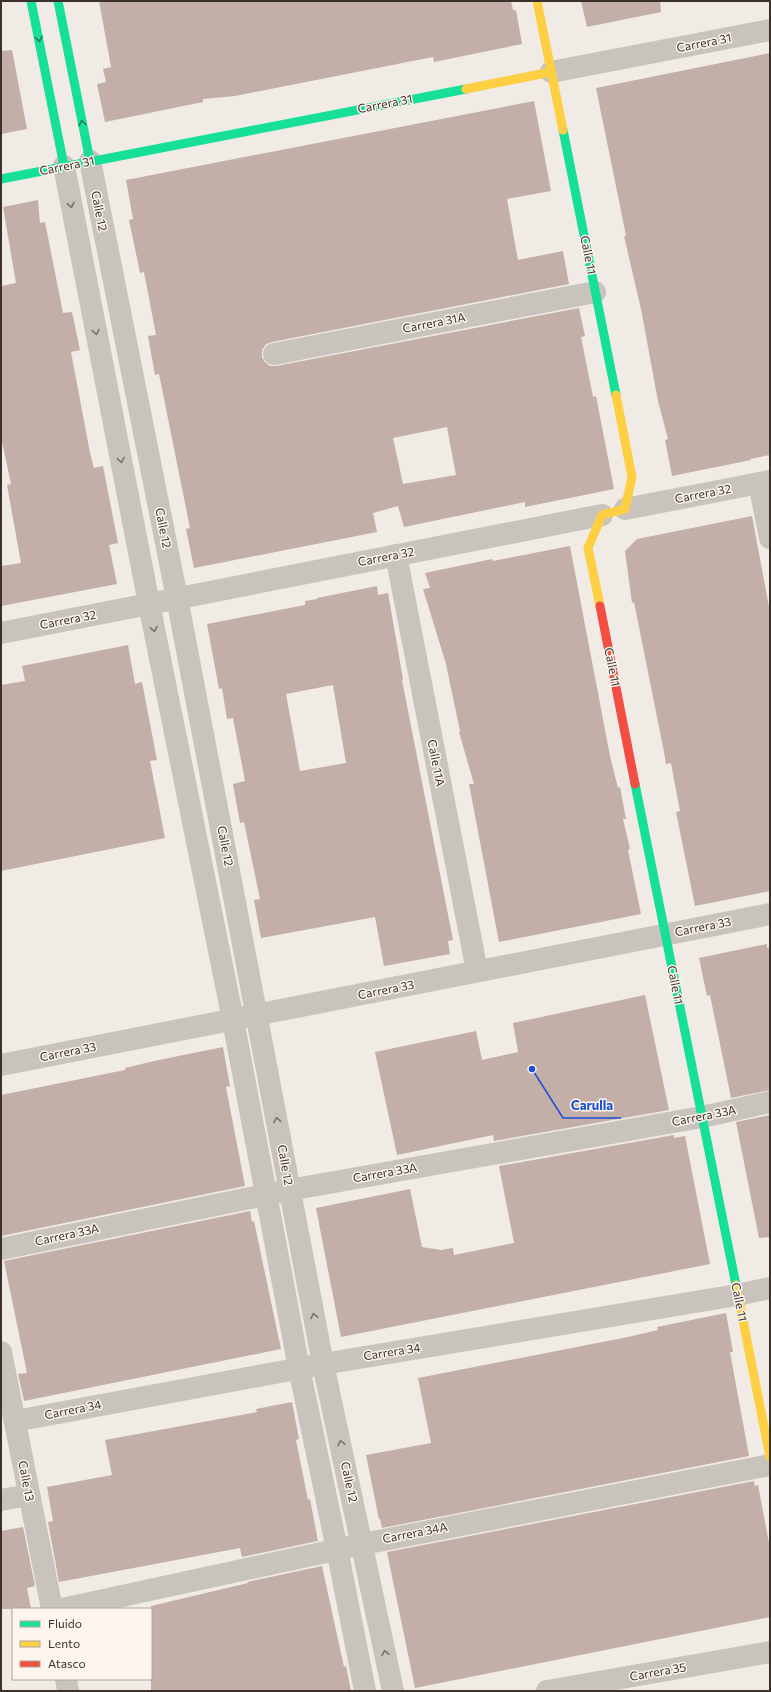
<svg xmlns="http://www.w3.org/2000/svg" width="771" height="1692" font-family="Commissioner,sans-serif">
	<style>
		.building { fill: #c3afa7; fill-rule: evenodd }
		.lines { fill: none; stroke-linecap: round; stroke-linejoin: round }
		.street { stroke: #c9c3be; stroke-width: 22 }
		.fast { stroke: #16e098; stroke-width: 9 }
		.slow { stroke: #ffcf43; stroke-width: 9 }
		.jam { stroke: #f24e42; stroke-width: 9 }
		.oneway { stroke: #2a7f5c }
		.oneway2 { stroke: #7b726d }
		.labels { text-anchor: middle; stroke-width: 3; stroke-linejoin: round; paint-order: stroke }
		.street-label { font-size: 12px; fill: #3b302b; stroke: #fbf5ee }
		.leader { fill: none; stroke: #1d4ed8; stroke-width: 1.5 }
		.callout-dot { fill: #1d4ed8; stroke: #fbf5ee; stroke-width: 1.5 }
		.callout-label { font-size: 13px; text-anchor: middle; font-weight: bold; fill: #1d4ed8; stroke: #fbf5ee; stroke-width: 3; stroke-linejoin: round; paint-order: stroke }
	</style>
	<rect width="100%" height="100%" fill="#f0ebe5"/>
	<!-- building -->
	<g class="building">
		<polygon points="99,1 511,1 513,10 516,10 522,44 434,62 433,57 235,96 203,99 203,102 105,122 97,84 106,82 103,69 111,67"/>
		<polygon points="581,1 660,1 661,12 587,27"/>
		<polygon points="12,50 27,129 1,134 1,51"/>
		<polygon points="770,53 770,455 750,459 751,460 672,476 665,440 668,439 658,401 641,309 624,236 626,236 620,206 596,88"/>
		<path d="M534,101L551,191L507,199L518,260L563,251L569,284L272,342L266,344L262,350V357L265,362L270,366H276L579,308L585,336L581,337L593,397L596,396L614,489L525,507V502L404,527L398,506L373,513L377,532L194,568L186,529L190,528L159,374L155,375L148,336L156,335L144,272L140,273L133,239L129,220L133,219L126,180ZM447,427L456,475L403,484L393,438Z"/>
		<polygon points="38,200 40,223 45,222 63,313 72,312 80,350 71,352 90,453 94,468 103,466 118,543 109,545 117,584 1,606 1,566 21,563 7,485 11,484 1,437 1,286 16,283 3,207"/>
		<polygon points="752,516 770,612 770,891 695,906 676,812 680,811 671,763 666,764 664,752 634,602 632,603 625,551 637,539"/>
		<polygon points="570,546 610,756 618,788 620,787 626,819 623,819 630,849 628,850 641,914 499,942 469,784 474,784 459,732 460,731 446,664 423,589 430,588 425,573 492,559 493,561"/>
		<path d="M377,586L378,595L388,593L403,679L402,680L453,940L448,941L450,954L384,966L375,917L261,938L254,900L260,899L244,822L240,823L233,784L245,781L233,718L227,719L222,688L219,689L207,624L305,605V601L317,599V598ZM333,685L346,763L300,771L286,694Z"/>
		<polygon points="128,645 135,684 142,682 157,760 150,761 165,838 1,871 1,685 25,681 22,666"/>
		<polygon points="767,944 767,948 770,947 770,1090 731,1098 710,995 707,996 699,958"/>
		<polygon points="645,995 669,1110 494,1141 493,1135 397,1155 375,1052 476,1031 482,1060 518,1052 513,1023"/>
		<polygon points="223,1047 230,1086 226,1087 245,1186 1,1236 1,1095 125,1070 125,1068 154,1061"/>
		<polygon points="770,1115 770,1237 759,1238 736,1122"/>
		<polygon points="674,1135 674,1138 685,1136 710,1264 341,1337 316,1208 410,1189 422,1247 441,1250 453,1248 454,1255 514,1243 499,1166"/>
		<polygon points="250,1211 252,1222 254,1221 281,1349 24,1401 18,1374 27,1373 4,1261"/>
		<polygon points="726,1313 733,1352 730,1352 749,1456 382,1528 380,1519 379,1519 366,1455 431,1443 418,1378 628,1337 658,1330 657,1327"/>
		<polygon points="292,1402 299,1439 296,1440 308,1500 310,1499 318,1541 242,1557 240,1548 59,1582 48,1522 53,1521 47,1487 112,1475 105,1440 257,1412 256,1409"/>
		<polygon points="754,1481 755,1486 758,1485 770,1548 770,1617 415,1688 387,1552"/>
		<polygon points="23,1527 35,1586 27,1588 31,1609 1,1609 1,1531"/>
		<polygon points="322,1566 344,1667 346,1666 351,1691 151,1691 151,1606 248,1583 247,1582"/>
	</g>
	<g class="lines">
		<!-- street -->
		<g class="street">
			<polyline points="551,72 770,30"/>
			<polyline points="90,161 177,598 323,1364 393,1691"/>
			<polyline points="64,166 149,604 233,1020 299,1368 337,1549 365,1691"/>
			<polyline points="274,354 595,292"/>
			<polyline points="759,483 770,538"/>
			<polyline points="625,509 770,481"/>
			<polyline points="396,555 477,971"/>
			<polyline points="1,633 602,515"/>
			<polyline points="1,1065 770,914"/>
			<polyline points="1,1249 289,1190 702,1117 770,1102"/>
			<polyline points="1,1352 52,1609"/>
			<polyline points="15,1421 323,1364 737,1295 770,1288"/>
			<polyline points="1,1500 29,1495"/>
			<polyline points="62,1609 363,1544 770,1465"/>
			<polyline points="66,1679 68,1691"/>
			<polyline points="547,1691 770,1652"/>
		</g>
		<!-- fast -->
		<g class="fast">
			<polyline points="31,1 64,166"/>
			<polyline points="58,1 90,161"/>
			<polyline points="563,130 616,395"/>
			<polyline points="1,179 466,89"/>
			<polyline points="635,784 736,1285"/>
		</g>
		<!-- slow -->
		<g class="slow">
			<polyline points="537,1 563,130"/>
			<polyline points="466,89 551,72"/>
			<polyline points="600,606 588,548 602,515 625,509 632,477 616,395"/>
			<polyline points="736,1285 770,1457"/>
		</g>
		<!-- jam -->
		<polyline class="jam" points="600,606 635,784"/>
	</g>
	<!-- one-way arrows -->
	<defs><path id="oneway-chevron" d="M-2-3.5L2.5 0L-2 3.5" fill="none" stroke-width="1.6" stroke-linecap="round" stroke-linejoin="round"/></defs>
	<g class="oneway">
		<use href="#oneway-chevron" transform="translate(39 39) rotate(79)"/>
		<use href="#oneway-chevron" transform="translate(82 123) rotate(-101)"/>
	</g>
	<g class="oneway2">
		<use href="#oneway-chevron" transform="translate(71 205) rotate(79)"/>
		<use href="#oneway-chevron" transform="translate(96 332) rotate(79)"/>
		<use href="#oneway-chevron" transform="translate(121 460) rotate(79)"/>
		<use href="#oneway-chevron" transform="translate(154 629) rotate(79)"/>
		<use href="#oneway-chevron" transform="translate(277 1120) rotate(-100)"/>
		<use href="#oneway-chevron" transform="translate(314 1316) rotate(-101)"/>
		<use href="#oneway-chevron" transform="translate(341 1443) rotate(-102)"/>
		<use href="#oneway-chevron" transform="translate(385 1653) rotate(-102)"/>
	</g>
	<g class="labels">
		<!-- street labels -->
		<g class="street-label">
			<text transform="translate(704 43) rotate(-11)" y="4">Carrera 31</text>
			<text transform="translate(385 104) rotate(-11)" y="4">Carrera 31</text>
			<text transform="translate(67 166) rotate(-11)" y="4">Carrera 31</text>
			<text transform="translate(99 211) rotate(79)" y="4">Calle 12</text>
			<text transform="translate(588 255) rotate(79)" y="4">Calle 11</text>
			<text transform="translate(434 323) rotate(-11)" y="4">Carrera 31A</text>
			<text transform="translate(703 494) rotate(-11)" y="4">Carrera 32</text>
			<text transform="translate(163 528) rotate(79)" y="4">Calle 12</text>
			<text transform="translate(386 557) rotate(-11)" y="4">Carrera 32</text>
			<text transform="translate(68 620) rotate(-11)" y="4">Carrera 32</text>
			<text transform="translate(612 667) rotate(79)" y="4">Calle 11</text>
			<text transform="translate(436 763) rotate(79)" y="4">Calle 11A</text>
			<text transform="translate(225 846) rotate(79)" y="4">Calle 12</text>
			<text transform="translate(703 927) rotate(-11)" y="4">Carrera 33</text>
			<text transform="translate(675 985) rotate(79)" y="4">Calle 11</text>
			<text transform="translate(386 990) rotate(-11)" y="4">Carrera 33</text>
			<text transform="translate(68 1052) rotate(-11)" y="4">Carrera 33</text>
			<text transform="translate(704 1116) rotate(-11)" y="4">Carrera 33A</text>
			<text transform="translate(285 1165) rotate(80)" y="4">Calle 12</text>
			<text transform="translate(385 1173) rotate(-10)" y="4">Carrera 33A</text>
			<text transform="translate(67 1235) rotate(-12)" y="4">Carrera 33A</text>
			<text transform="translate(739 1302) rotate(79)" y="4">Calle 11</text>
			<text transform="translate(392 1352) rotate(-9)" y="4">Carrera 34</text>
			<text transform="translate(73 1410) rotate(-11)" y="4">Carrera 34</text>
			<text transform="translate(26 1481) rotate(79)" y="4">Calle 13</text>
			<text transform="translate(349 1482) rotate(78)" y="4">Calle 12</text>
			<text transform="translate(415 1533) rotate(-11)" y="4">Carrera 34A</text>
			<text transform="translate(658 1672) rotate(-10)" y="4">Carrera 35</text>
		</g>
	</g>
	<!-- callouts -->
	<path class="leader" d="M532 1069L563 1118H621"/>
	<circle class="callout-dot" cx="532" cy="1069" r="4"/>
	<g class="callout-label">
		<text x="592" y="1110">Carulla</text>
	</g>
	<!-- border -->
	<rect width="771" height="1692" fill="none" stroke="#3b302b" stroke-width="4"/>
	<!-- legend -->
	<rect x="12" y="1608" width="140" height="72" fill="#fbf5ee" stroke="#aea6a0"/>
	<rect x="20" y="1621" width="20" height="6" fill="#16e098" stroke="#aea6a0"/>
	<text x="48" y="1628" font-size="12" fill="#3b302b">Fluido</text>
	<rect x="20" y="1641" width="20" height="6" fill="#ffcf43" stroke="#aea6a0"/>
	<text x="48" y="1648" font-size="12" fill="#3b302b">Lento</text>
	<rect x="20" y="1661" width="20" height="6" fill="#f24e42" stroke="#aea6a0"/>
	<text x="48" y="1668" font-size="12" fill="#3b302b">Atasco</text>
</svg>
